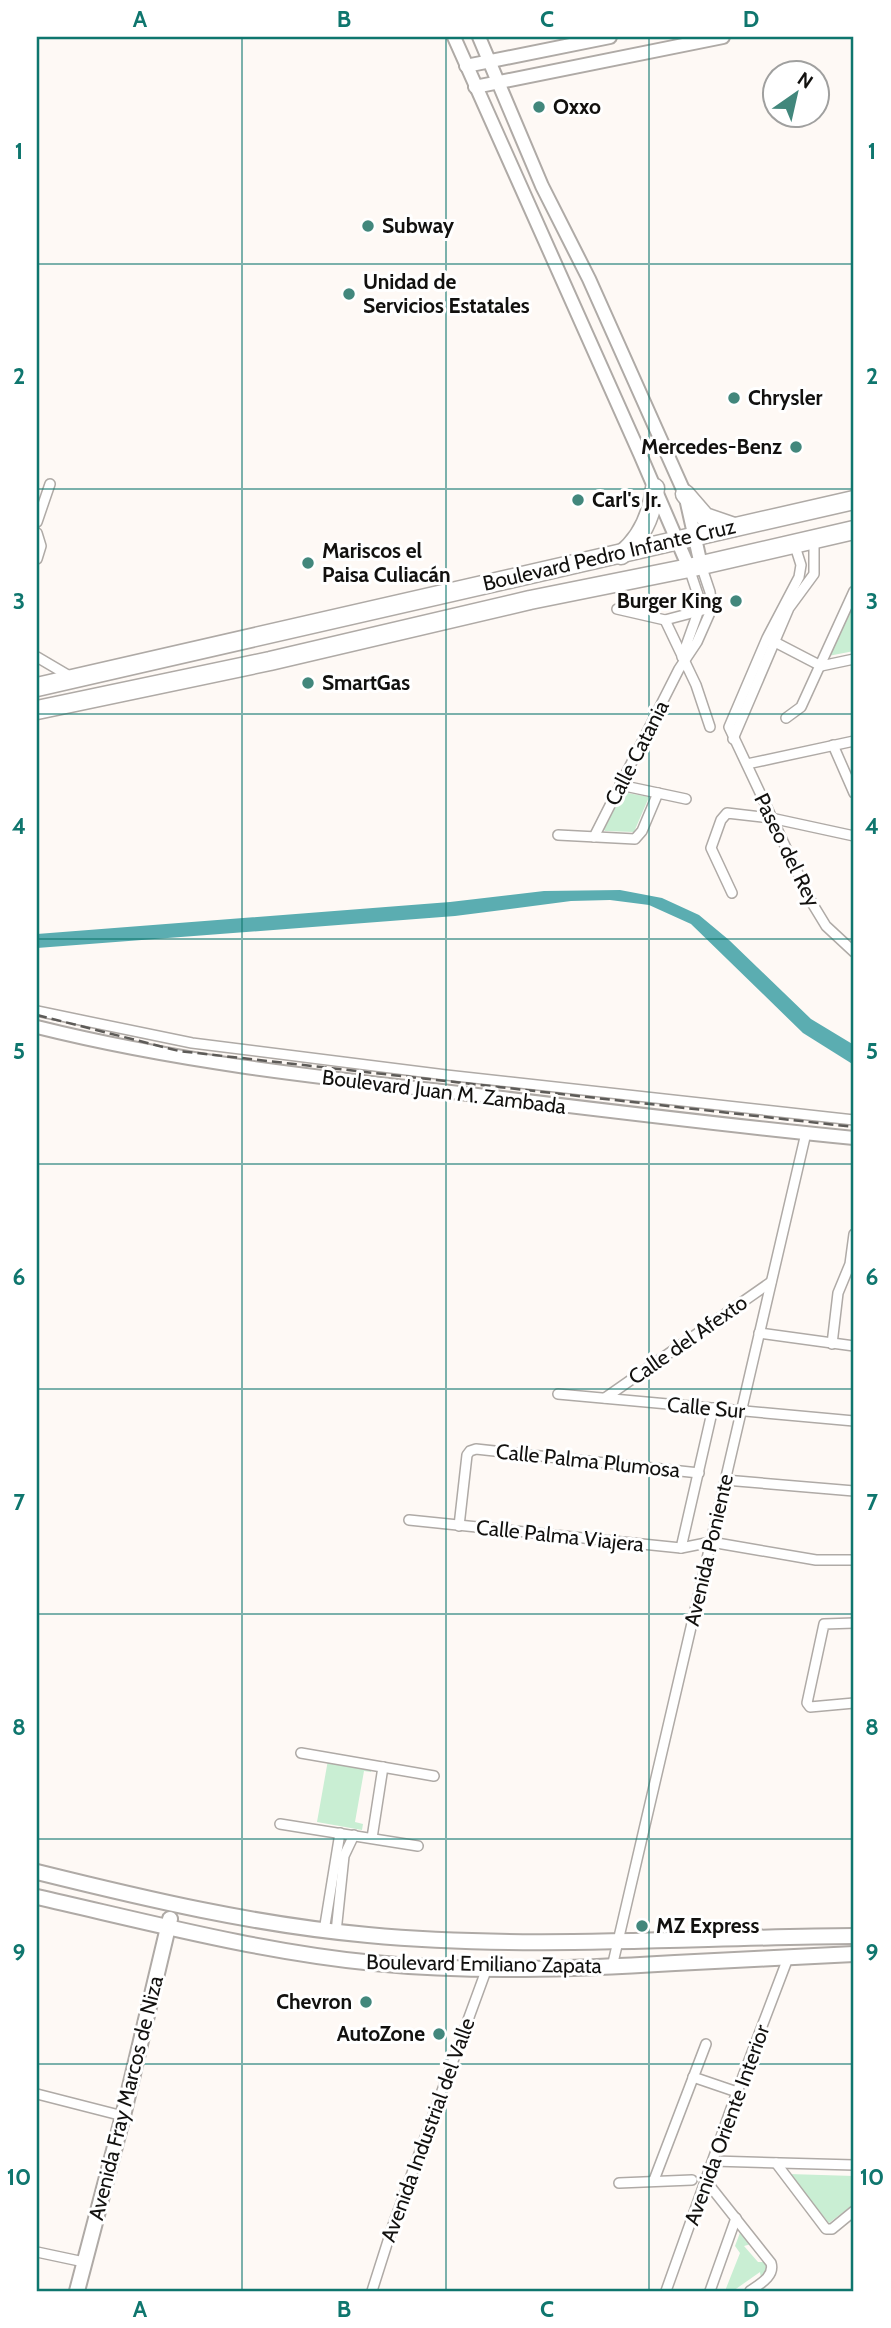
<svg xmlns="http://www.w3.org/2000/svg" width="891" height="2328" font-family="Cabin,sans-serif">
	<style>
		.green { fill: #c9eed3 }
		.water { fill: #5badb1 }
		.lines { fill: none; stroke-linecap: round; stroke-linejoin: round }
		.street-casing { stroke: #afaaa6; stroke-width: 12 }
		.secondary-casing { stroke: #afaaa6; stroke-width: 16 }
		.primary-casing { stroke: #afaaa6; stroke-width: 18 }
		.highway-casing { stroke: #afaaa6; stroke-width: 21 }
		.street { stroke: #fff; stroke-width: 9 }
		.secondary { stroke: #fff; stroke-width: 12 }
		.primary { stroke: #fff; stroke-width: 14 }
		.highway { stroke: #fff; stroke-width: 18 }
		.rail { stroke: #5d5b58; stroke-width: 2.5; stroke-dasharray: 10 5; stroke-linecap: butt }
		.grid { fill: none; stroke: #0f766e; stroke-width: 2; stroke-opacity: 0.55 }
		.poi-dot { fill: #42877c; stroke: #fff; stroke-width: 2.5 }
		.labels { text-anchor: middle; stroke-width: 6; stroke-linejoin: round; paint-order: stroke }
		.poi-label { font-size: 21px; font-weight: bold; fill: #12110f; stroke: #fff; text-anchor: start }
		.street-label { font-size: 21px; fill: #12110f; stroke: #fff }
		.neatline { fill: none; stroke: #0f766e; stroke-width: 2.5 }
		.grid-label { font-size: 23px; text-anchor: middle; font-weight: bold; fill: #0f766e }
	</style>
	<rect width="100%" height="100%" fill="#fef9f5"/>
	<!-- green -->
	<g class="green">
		<polygon points="854,590 854,651 823,657"/>
		<polygon points="617,791 649,797 634,832 605,831 601,826"/>
		<polygon points="328,1760 372,1768 371,1772 364,1771 355,1822 363,1824 362,1830 317,1822"/>
		<polygon points="789,2174 854,2176 854,2204 829,2223"/>
		<polygon points="741,2230 751,2244 744,2246 758,2262 765,2262 772,2270 761,2279 760,2272 733,2291 725,2291 740,2253 735,2246"/>
	</g>
	<!-- water -->
	<polygon class="water" points="620,890 662,898 699,915 729,940 811,1019 854,1045 854,1065 803,1033 691,924 649,905 610,900 571,901 455,916 37,948 37,934 450,902 544,891"/>
	<g class="lines">
		<defs>
			<g id="street">
				<polyline points="37,522 50,484"/>
				<polyline points="37,533 41,546 37,559"/>
				<polyline points="794,543 801,565 799,577 767,638 729,727 812,903 826,926 854,952"/>
				<polyline points="617,609 665,620 703,610"/>
				<polyline points="665,620 696,685 710,727"/>
				<polyline points="769,639 821,666 854,659"/>
				<polyline points="37,657 71,677"/>
				<polyline points="682,657 701,604 689,568"/>
				<polyline points="786,718 801,707 854,591"/>
				<polyline points="733,739 789,608 814,574 814,538"/>
				<polyline points="833,745 854,793"/>
				<polyline points="747,764 854,741"/>
				<polyline points="620,785 686,799"/>
				<polyline points="558,835 635,839 642,831 658,793"/>
				<polyline points="594,837 679,669 697,642 712,608 710,592 701,565"/>
				<polyline points="732,893 711,848 721,820 727,813 771,818 854,836"/>
				<polyline points="37,1011 192,1043 446,1075 854,1120"/>
				<polyline points="759,1333 854,1346"/>
				<polyline points="832,1344 838,1293 850,1264 854,1234"/>
				<polyline points="558,1394 854,1421"/>
				<polyline points="605,1398 771,1282"/>
				<polyline points="725,1480 854,1491"/>
				<polyline points="409,1520 681,1548 711,1542 816,1560 854,1560"/>
				<polyline points="459,1526 467,1455 470,1451 476,1449 699,1473"/>
				<polyline points="681,1548 713,1408"/>
				<polyline points="854,1623 824,1624 807,1703 810,1707 854,1703"/>
				<polyline points="301,1753 434,1776"/>
				<polyline points="280,1824 418,1846"/>
				<polyline points="372,1838 383,1767"/>
				<polyline points="324,1931 340,1833"/>
				<polyline points="336,1932 344,1856 354,1835"/>
				<polyline points="612,1967 806,1133"/>
				<polyline points="693,2077 737,2092"/>
				<polyline points="37,2094 123,2116"/>
				<polyline points="713,2161 854,2165"/>
				<polyline points="776,2163 826,2229 832,2229 854,2211"/>
				<polyline points="654,2180 706,2044"/>
				<path d="M706,2181L771,2263C775,2276 760,2284 750,2291"/>
				<polyline points="619,2183 692,2180"/>
				<polyline points="37,2252 84,2262"/>
				<polyline points="372,2291 393,2225 487,1968"/>
				<polyline points="666,2291 737,2092 788,1958"/>
				<polyline points="710,2291 736,2218"/>
			</g>
			<g id="secondary">
				<polyline points="454,37 640,454 689,568"/>
				<polyline points="479,37 542,186 589,279 685,494 701,565"/>
				<polyline points="466,66 610,37"/>
				<polyline points="475,87 723,37"/>
				<path d="M37,1027C185,1064 335,1079 486,1096C609,1111 731,1126 854,1138"/>
			</g>
			<g id="primary">
				<path d="M37,1872C146,1899 256,1925 368,1935C530,1950 692,1937 854,1936"/>
				<path d="M37,1897C148,1922 260,1952 374,1963C473,1973 575,1969 675,1963C735,1960 794,1957 854,1954"/>
				<polyline points="77,2291 123,2116 170,1919"/>
			</g>
			<g id="highway">
				<polyline points="685,494 705,517 734,527"/>
				<path d="M621,555C642,538 652,515 655,488"/>
				<polyline points="37,687 854,500"/>
				<polyline points="37,710 270,661 530,600 689,568 854,530"/>
			</g>
		</defs>
		<!-- street casing -->
		<use href="#street" class="street-casing"/>
		<!-- secondary casing -->
		<use href="#secondary" class="secondary-casing"/>
		<!-- primary casing -->
		<use href="#primary" class="primary-casing"/>
		<!-- highway casing -->
		<use href="#highway" class="highway-casing"/>
		<!-- street -->
		<use href="#street" class="street"/>
		<!-- secondary -->
		<use href="#secondary" class="secondary"/>
		<!-- primary -->
		<use href="#primary" class="primary"/>
		<!-- highway -->
		<use href="#highway" class="highway"/>
		<!-- rail -->
		<polyline class="rail" points="37,1015 179,1051 854,1127"/>
	</g>
	<!-- grid -->
	<path class="grid" d="M242,37V2291M446,37V2291M649,37V2291M37,264H854M37,489H854M37,714H854M37,939H854M37,1164H854M37,1389H854M37,1614H854M37,1839H854M37,2064H854"/>
	<!-- markers -->
	<g class="poi-dot">
		<circle cx="539" cy="107" r="7"/>
		<circle cx="368" cy="226" r="7"/>
		<circle cx="349" cy="294" r="7"/>
		<circle cx="734" cy="398" r="7"/>
		<circle cx="796" cy="447" r="7"/>
		<circle cx="578" cy="500" r="7"/>
		<circle cx="308" cy="563" r="7"/>
		<circle cx="736" cy="601" r="7"/>
		<circle cx="308" cy="683" r="7"/>
		<circle cx="642" cy="1926" r="7"/>
		<circle cx="366" cy="2002" r="7"/>
		<circle cx="439" cy="2034" r="7"/>
	</g>
	<g class="labels">
		<!-- poi labels -->
		<g class="poi-label">
			<text x="553" y="114">Oxxo</text>
			<text x="382" y="233">Subway</text>
			<text x="363" y="289">Unidad de<tspan x="363" dy="24">Servicios Estatales</tspan></text>
			<text x="748" y="405">Chrysler</text>
			<text x="782" y="454" text-anchor="end">Mercedes-Benz</text>
			<text x="592" y="507">Carl's Jr.</text>
			<text x="322" y="558">Mariscos el<tspan x="322" dy="24">Paisa Culiacán</tspan></text>
			<text x="722" y="608" text-anchor="end">Burger King</text>
			<text x="322" y="690">SmartGas</text>
			<text x="656" y="1933">MZ Express</text>
			<text x="352" y="2009" text-anchor="end">Chevron</text>
			<text x="425" y="2041" text-anchor="end">AutoZone</text>
		</g>
		<!-- street labels -->
		<g class="street-label">
			<text transform="translate(609 555) rotate(-13)" y="7">Boulevard Pedro Infante Cruz</text>
			<text transform="translate(637 753) rotate(-63)" y="7">Calle Catania</text>
			<text transform="translate(787 850) rotate(64)" y="7">Paseo del Rey</text>
			<text transform="translate(444 1092) rotate(7)" y="7">Boulevard Juan M. Zambada</text>
			<text transform="translate(688 1340) rotate(-35)" y="7">Calle del Afexto</text>
			<text transform="translate(706 1408) rotate(5)" y="7">Calle Sur</text>
			<text transform="translate(588 1461) rotate(6)" y="7">Calle Palma Plumosa</text>
			<text transform="translate(560 1536) rotate(6)" y="7">Calle Palma Viajera</text>
			<text transform="translate(709 1550) rotate(-77)" y="7">Avenida Poniente</text>
			<text transform="translate(484 1964) rotate(1)" y="7">Boulevard Emiliano Zapata</text>
			<text transform="translate(126 2098) rotate(-76)" y="7">Avenida Fray Marcos de Niza</text>
			<text transform="translate(727 2125) rotate(-70)" y="7">Avenida Oriente Interior</text>
			<text transform="translate(428 2130) rotate(-70)" y="7">Avenida Industrial del Valle</text>
		</g>
	</g>
	<!-- border -->
	<rect width="891" height="2328" fill="none" stroke="#ffffff" stroke-width="77"/>
	<!-- north arrow -->
	<g transform="translate(796 94) rotate(34)"><circle r="33" fill="#ffffff" stroke="#a0a09f" stroke-width="2"/>
	<path d="M0-5L12 26L0 18L-12 26Z" fill="#42877c"/>
	<text y="-10" font-size="19" font-weight="bold" text-anchor="middle" fill="#12110f">N</text>
	</g>
	<rect x="38" y="38" width="814" height="2252" class="neatline"/>
	<g class="grid-label">
		<text x="140" y="27">A</text>
		<text x="344" y="27">B</text>
		<text x="547" y="27">C</text>
		<text x="751" y="27">D</text>
		<text x="19" y="159">1</text>
		<text x="872" y="159">1</text>
		<text x="19" y="384">2</text>
		<text x="872" y="384">2</text>
		<text x="19" y="609">3</text>
		<text x="872" y="609">3</text>
		<text x="19" y="834">4</text>
		<text x="872" y="834">4</text>
		<text x="19" y="1059">5</text>
		<text x="872" y="1059">5</text>
		<text x="19" y="1285">6</text>
		<text x="872" y="1285">6</text>
		<text x="19" y="1510">7</text>
		<text x="872" y="1510">7</text>
		<text x="19" y="1735">8</text>
		<text x="872" y="1735">8</text>
		<text x="19" y="1960">9</text>
		<text x="872" y="1960">9</text>
		<text x="19" y="2185">10</text>
		<text x="872" y="2185">10</text>
		<text x="140" y="2317">A</text>
		<text x="344" y="2317">B</text>
		<text x="547" y="2317">C</text>
		<text x="751" y="2317">D</text>
	</g>
</svg>
